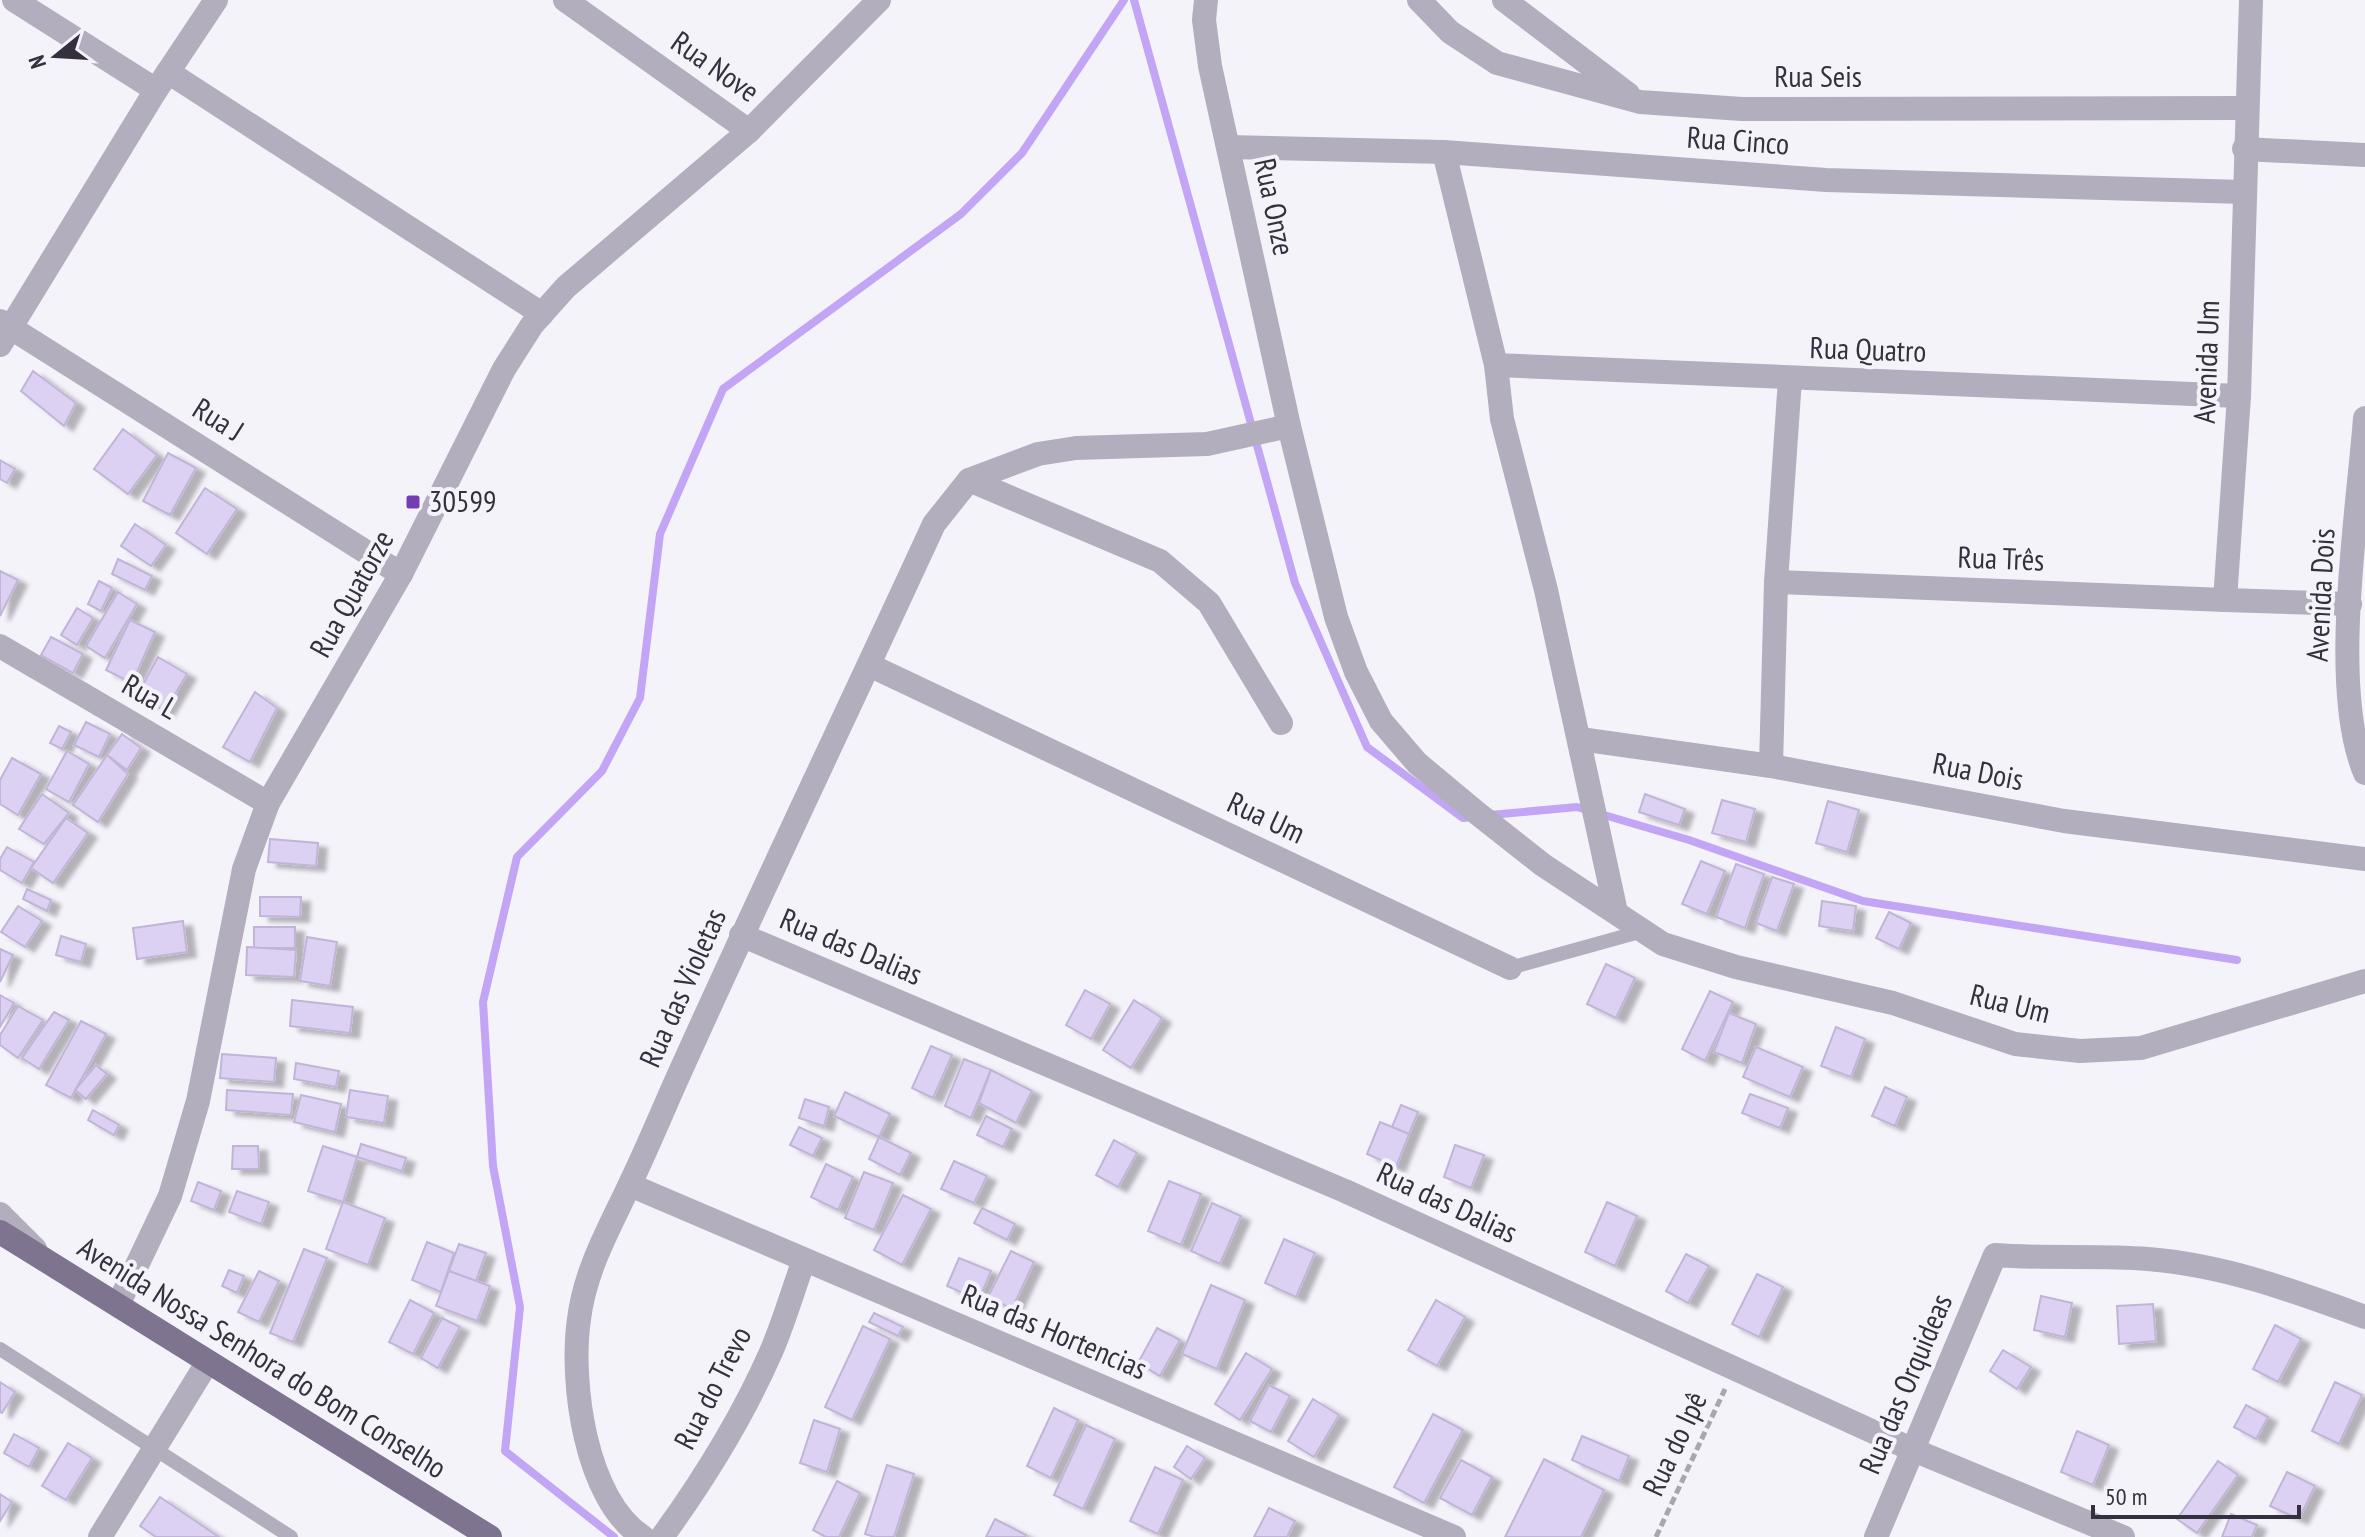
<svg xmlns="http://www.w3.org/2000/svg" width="2365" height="1537" font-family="'PT Sans Narrow',sans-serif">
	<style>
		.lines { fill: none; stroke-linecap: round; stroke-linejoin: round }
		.stream { stroke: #c3a5f6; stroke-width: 8 }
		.building { fill: #dcd0f3; stroke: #c0b5d7; stroke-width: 2; filter: url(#shadow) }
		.path { stroke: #a9a6af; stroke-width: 5; stroke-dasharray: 8 4; stroke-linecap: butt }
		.service { stroke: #b3aebe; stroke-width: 14 }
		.minor { stroke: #b3aebe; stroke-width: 24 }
		.tertiary { stroke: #b3aebe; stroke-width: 24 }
		.primary { stroke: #7e7490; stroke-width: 24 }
		.poi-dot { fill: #733db4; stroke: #f5f3fa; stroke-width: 3 }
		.labels { text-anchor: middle; stroke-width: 8; stroke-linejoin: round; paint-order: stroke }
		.street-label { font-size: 30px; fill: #35303e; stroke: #f5f3fa }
		.poi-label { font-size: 30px; fill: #35303e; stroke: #f5f3fa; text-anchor: start }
	</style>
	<defs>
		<filter id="shadow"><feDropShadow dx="9" dy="5" stdDeviation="2" flood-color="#0004"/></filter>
	</defs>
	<rect width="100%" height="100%" fill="#f5f3fa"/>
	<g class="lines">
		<!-- stream -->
		<g class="stream">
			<polyline points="1134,0 1295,583 1367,747 1463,818 1472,817"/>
			<polyline points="1490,815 1577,807 1689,840 1863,901 2237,960"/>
			<polyline points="614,1537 505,1451 520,1307 493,1166 483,1002 517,857 602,771 640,698 660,534 723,389 961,214 1022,153 1124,0"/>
		</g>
	</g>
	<!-- building -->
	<g class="building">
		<polygon points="33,371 76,403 64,426 21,391"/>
		<polygon points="123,429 157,455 128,494 94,469"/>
		<polygon points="168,453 196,468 170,515 143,501"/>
		<polygon points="0,460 15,469 7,483 0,479"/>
		<polygon points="205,488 237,509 207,554 176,533"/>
		<polygon points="135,524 166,545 151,566 121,546"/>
		<polygon points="118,559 152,576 145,590 112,574"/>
		<polygon points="0,571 18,580 0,616"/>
		<polygon points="99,581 112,588 101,611 88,604"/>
		<polygon points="118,592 137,604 105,658 86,646"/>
		<polygon points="77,608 93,618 77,645 61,635"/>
		<polygon points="130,620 155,632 132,683 106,670"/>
		<polygon points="51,637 83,654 73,673 41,655"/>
		<polygon points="158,657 187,674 165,711 137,695"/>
		<polygon points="255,692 277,708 250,762 223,747"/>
		<polygon points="86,722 110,734 99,757 74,745"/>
		<polygon points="59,726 71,732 62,749 50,743"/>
		<polygon points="122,734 141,748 127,770 107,755"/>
		<polygon points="67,751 89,764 69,802 46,789"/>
		<polygon points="107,755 128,774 98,822 73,805"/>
		<polygon points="12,758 41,774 18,815 0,804 0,780"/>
		<polygon points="42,794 69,813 44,844 19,829"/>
		<polygon points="1645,794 1685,809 1679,825 1639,812"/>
		<polygon points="1722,800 1755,809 1746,842 1712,833"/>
		<polygon points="1828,801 1859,810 1847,852 1816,843"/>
		<polygon points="66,818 88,833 53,883 31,868"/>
		<polygon points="270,839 318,843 316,866 268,862"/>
		<polygon points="7,847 34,862 22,883 0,870 0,859"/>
		<polygon points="1701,861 1725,871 1707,914 1682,904"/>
		<polygon points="1736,864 1764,874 1745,928 1716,917"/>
		<polygon points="1772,877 1794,884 1777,931 1756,923"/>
		<polygon points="27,889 51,900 47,911 23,899"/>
		<polygon points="260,897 301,897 300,917 260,916"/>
		<polygon points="1822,901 1856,906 1853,931 1819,926"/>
		<polygon points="18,906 42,921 25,947 1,932"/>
		<polygon points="1889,912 1911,923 1899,949 1876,938"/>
		<polygon points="183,921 187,952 137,959 133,928"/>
		<rect x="254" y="927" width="41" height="21"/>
		<polygon points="61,936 86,944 81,962 56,955"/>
		<polygon points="307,937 337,942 330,986 300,981"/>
		<polygon points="247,947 296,950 294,977 246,975"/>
		<polygon points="0,949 13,955 0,982"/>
		<polygon points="1606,964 1635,978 1616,1018 1587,1004"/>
		<polygon points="1085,990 1110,1004 1091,1039 1066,1025"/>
		<polygon points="1710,991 1733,1002 1705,1061 1682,1049"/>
		<polygon points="0,995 14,1003 0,1027"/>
		<polygon points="292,1000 353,1007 350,1033 290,1026"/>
		<polygon points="1134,1000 1162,1018 1131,1068 1103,1050"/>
		<polygon points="18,1006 43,1020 18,1058 0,1045 0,1035"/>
		<polygon points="54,1012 69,1020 39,1069 22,1058"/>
		<polygon points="1729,1013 1756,1024 1742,1063 1714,1052"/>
		<polygon points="81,1021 106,1034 71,1098 46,1085"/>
		<polygon points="1836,1027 1865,1039 1851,1077 1821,1066"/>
		<polygon points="931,1046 952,1055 933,1098 912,1088"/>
		<polygon points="1756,1047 1803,1067 1790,1097 1743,1077"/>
		<polygon points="222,1054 276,1058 274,1082 220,1078"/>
		<polygon points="964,1059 991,1070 971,1118 945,1106"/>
		<polygon points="296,1063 339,1071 336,1087 294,1079"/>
		<polygon points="96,1065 107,1074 86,1099 75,1090"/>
		<polygon points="991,1070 1032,1091 1016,1123 979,1103"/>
		<polygon points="1885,1087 1907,1097 1895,1126 1872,1116"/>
		<polygon points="227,1090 293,1094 291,1115 226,1110"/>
		<polygon points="350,1090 388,1096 384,1123 346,1117"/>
		<polygon points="845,1092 890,1114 879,1137 834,1116"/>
		<polygon points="1750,1094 1788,1108 1780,1128 1742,1113"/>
		<polygon points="301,1095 341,1104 335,1132 294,1122"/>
		<polygon points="805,1099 829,1107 824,1126 799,1118"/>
		<polygon points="1401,1105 1418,1112 1409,1134 1392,1127"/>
		<polygon points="93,1110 119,1125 114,1135 88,1120"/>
		<polygon points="986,1116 1012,1129 1003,1147 977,1135"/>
		<polygon points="1380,1122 1409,1134 1396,1167 1367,1154"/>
		<polygon points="799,1127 822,1138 813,1156 790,1145"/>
		<polygon points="879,1137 911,1153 900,1175 869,1159"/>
		<polygon points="1114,1140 1137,1153 1118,1187 1096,1175"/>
		<polygon points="361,1144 406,1158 402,1171 357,1157"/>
		<polygon points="1455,1145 1484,1155 1471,1188 1444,1177"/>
		<polygon points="233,1146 258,1146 259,1169 232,1169"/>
		<polygon points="323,1146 357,1157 343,1202 308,1191"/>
		<polygon points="954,1161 987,1176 974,1203 941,1189"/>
		<polygon points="826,1164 853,1177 838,1210 811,1197"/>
		<polygon points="864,1172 893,1183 874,1230 845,1218"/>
		<polygon points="1169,1181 1201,1194 1181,1245 1148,1231"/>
		<polygon points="198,1182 221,1191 214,1210 191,1201"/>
		<polygon points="237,1191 269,1202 261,1224 229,1212"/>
		<polygon points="903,1195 931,1209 902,1265 874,1250"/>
		<polygon points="343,1202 385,1218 368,1265 326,1249"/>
		<polygon points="1607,1202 1637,1216 1615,1266 1585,1252"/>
		<polygon points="1212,1203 1241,1216 1220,1264 1191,1251"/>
		<polygon points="982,1208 1015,1224 1007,1240 974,1223"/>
		<polygon points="1284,1239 1315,1253 1296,1297 1265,1283"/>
		<polygon points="427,1242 454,1253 441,1292 412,1280"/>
		<polygon points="459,1244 486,1253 476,1281 449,1271"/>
		<polygon points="304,1249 327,1258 293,1342 270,1333"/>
		<polygon points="1011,1251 1034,1262 1012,1309 988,1297"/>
		<polygon points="1686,1254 1709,1266 1688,1303 1666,1291"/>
		<polygon points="959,1258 991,1271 979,1300 947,1286"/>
		<polygon points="229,1270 244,1276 237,1293 222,1286"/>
		<polygon points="259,1271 279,1281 259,1322 238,1312"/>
		<polygon points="449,1271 490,1286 477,1321 436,1306"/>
		<polygon points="1757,1274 1783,1287 1759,1337 1732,1324"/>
		<polygon points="1211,1285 1245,1300 1217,1369 1182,1354"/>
		<polygon points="2041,1296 2072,1303 2065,1337 2034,1330"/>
		<polygon points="410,1300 434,1313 413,1354 389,1342"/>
		<polygon points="1436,1300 1465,1317 1437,1366 1408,1350"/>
		<polygon points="2153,1304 2156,1341 2119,1344 2117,1306"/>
		<polygon points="874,1313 903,1327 898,1336 869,1322"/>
		<polygon points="442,1318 460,1327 438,1368 421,1358"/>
		<polygon points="2275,1325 2301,1339 2278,1382 2253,1369"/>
		<polygon points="863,1326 890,1339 852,1420 825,1407"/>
		<polygon points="1157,1328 1180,1340 1160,1376 1138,1363"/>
		<polygon points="2003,1350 2031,1367 2017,1389 1990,1371"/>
		<polygon points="1246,1353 1272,1369 1240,1420 1215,1404"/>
		<polygon points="0,1382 15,1392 2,1413 0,1412"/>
		<polygon points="2335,1382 2362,1395 2339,1444 2312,1431"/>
		<polygon points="1269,1385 1290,1396 1271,1432 1250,1421"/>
		<polygon points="1313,1399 1339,1415 1314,1457 1288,1441"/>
		<polygon points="2246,1405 2268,1417 2256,1439 2234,1427"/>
		<polygon points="1054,1408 1078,1420 1051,1478 1027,1466"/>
		<polygon points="1433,1414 1463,1430 1424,1503 1394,1487"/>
		<polygon points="814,1420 840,1429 827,1472 800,1463"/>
		<polygon points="1086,1425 1115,1439 1083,1509 1054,1495"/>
		<polygon points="2077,1431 2109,1445 2093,1485 2061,1472"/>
		<polygon points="14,1434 39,1448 29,1467 4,1453"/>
		<polygon points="1582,1436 1629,1456 1619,1481 1572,1460"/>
		<polygon points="68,1443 92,1458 66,1500 42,1486"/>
		<polygon points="1187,1446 1205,1458 1191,1479 1174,1467"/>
		<polygon points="1544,1459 1604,1490 1581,1537 1505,1537"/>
		<polygon points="1461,1460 1492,1477 1472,1515 1440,1498"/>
		<polygon points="2218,1461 2238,1475 2197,1533 2177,1519"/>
		<polygon points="887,1465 914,1474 894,1537 875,1537 865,1534"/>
		<polygon points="1155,1467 1183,1480 1158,1534 1130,1521"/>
		<polygon points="2287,1472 2315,1486 2299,1519 2270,1506"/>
		<polygon points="837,1481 860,1493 839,1537 826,1537 813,1530"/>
		<polygon points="0,1494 12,1502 0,1521"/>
		<polygon points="160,1497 219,1537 156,1537 140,1526"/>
		<polygon points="1269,1508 1295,1521 1287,1537 1254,1537"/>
		<polygon points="2231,1514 2257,1525 2252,1537 2222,1537"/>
		<polygon points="995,1519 1026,1535 1025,1537 986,1537"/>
	</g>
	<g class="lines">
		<!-- path -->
		<polyline class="path" points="1656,1537 1725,1389"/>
		<!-- service -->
		<g class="service">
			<polyline points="1510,968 1643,931"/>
			<polyline points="0,1349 291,1537"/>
		</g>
		<!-- minor -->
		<g class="minor">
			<polyline points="14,0 156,90"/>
			<polyline points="565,0 749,131"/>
			<polyline points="1206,0 1204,20 1210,66 1289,426 1336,617 1356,672 1381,721 1417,763 1477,813 1543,865 1663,944 1736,967 1893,1003 2015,1044 2080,1051 2141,1048 2365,981"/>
			<polyline points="1419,0 1450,32 1497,63 1640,102 1742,109 2245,108"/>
			<polyline points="1504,0 1628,94"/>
			<polyline points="2251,0 2239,396 2225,600 2350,604"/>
			<polyline points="168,72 542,314"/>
			<polyline points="1229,147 1444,152 1826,180 2244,192"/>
			<polyline points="2244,149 2365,155"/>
			<polyline points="1444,152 1496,365 1502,419 1546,590 1616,912"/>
			<polyline points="0,321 401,574"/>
			<polyline points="0,345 156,90 216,0"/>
			<polyline points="1496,365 2239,396"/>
			<path d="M2365,418C2358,513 2329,688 2365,773"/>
			<polyline points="969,480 1160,561 1209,603 1281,723"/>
			<polyline points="1776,582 2225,600"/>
			<polyline points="0,646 268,803"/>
			<polyline points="869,665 1510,968"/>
			<polyline points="1580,739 1771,766 2064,821 2365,859"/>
			<polyline points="1771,766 1776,582 1790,379"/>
			<polyline points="741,935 1345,1191 1911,1449 2123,1537"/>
			<polyline points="630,1185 1454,1537"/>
			<polyline points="0,1214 35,1249"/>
			<polyline points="100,1537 207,1363"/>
			<path d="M643,1537C585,1500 570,1382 579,1319C585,1270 609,1229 630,1184C645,1153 658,1122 672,1090C757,900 847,713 934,524L969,480L1038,454L1076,448L1207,444L1289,426"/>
			<path d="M662,1537C704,1479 742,1418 771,1352C784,1322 793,1290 804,1260"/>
			<path d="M1876,1537L1995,1255C2046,1259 2097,1255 2148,1259C2224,1265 2294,1291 2365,1317"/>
		</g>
		<!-- tertiary -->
		<polyline class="tertiary" points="118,1305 170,1196 198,1101 244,869 268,803 401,574 504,369 532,325 566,287 749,131 879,0"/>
		<!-- primary -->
		<polyline class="primary" points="0,1232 490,1537"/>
	</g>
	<!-- markers -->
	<rect class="poi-dot" x="405" y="494" width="16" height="16" rx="4"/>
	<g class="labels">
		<!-- street labels -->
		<g class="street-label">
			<text transform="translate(715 67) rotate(35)" y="10">Rua Nove</text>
			<text x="1818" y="87">Rua Seis</text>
			<text transform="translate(1738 141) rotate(4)" y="10">Rua Cinco</text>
			<text transform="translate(1274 207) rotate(78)" y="10">Rua Onze</text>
			<text transform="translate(1868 350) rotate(2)" y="10">Rua Quatro</text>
			<text transform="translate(2207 362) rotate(-88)" y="10">Avenida Um</text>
			<text transform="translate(218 420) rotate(32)" y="10">Rua J</text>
			<text transform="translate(2001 559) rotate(2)" y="10">Rua Três</text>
			<text transform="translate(352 594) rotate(-61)" y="10">Rua Quatorze</text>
			<text transform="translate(2321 595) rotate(-87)" y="10">Avenida Dois</text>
			<text transform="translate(150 697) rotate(30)" y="10">Rua L</text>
			<text transform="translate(1978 772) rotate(11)" y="10">Rua Dois</text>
			<text transform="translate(1266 818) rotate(25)" y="10">Rua Um</text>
			<text transform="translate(851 947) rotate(23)" y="10">Rua das Dalias</text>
			<text transform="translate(683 988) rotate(-66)" y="10">Rua das Violetas</text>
			<text transform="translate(2010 1004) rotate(14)" y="10">Rua Um</text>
			<text transform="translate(1447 1203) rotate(25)" y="10">Rua das Dalias</text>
			<text transform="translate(1054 1332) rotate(23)" y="10">Rua das Hortencias</text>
			<text transform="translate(262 1358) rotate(32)" y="10">Avenida Nossa Senhora do Bom Conselho</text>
			<text transform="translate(1906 1384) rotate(-67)" y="10">Rua das Orquideas</text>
			<text transform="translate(713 1388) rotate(-63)" y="10">Rua do Trevo</text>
			<text transform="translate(1675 1444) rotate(-65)" y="10">Rua do Ipê</text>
		</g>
		<!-- poi labels -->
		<g class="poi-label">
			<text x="429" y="512">30599</text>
		</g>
	</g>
	<!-- north arrow -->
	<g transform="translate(56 56) rotate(252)" stroke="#f5f3fa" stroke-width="6" paint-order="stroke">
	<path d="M0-6L14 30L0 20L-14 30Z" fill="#35303e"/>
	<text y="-12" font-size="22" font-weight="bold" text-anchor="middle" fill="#35303e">N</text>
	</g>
	<!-- scale -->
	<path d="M2093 1505v12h206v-12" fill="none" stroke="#35303e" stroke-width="4"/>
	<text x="2105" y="1505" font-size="24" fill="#35303e" stroke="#f5f3fa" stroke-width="6" paint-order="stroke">50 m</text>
</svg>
